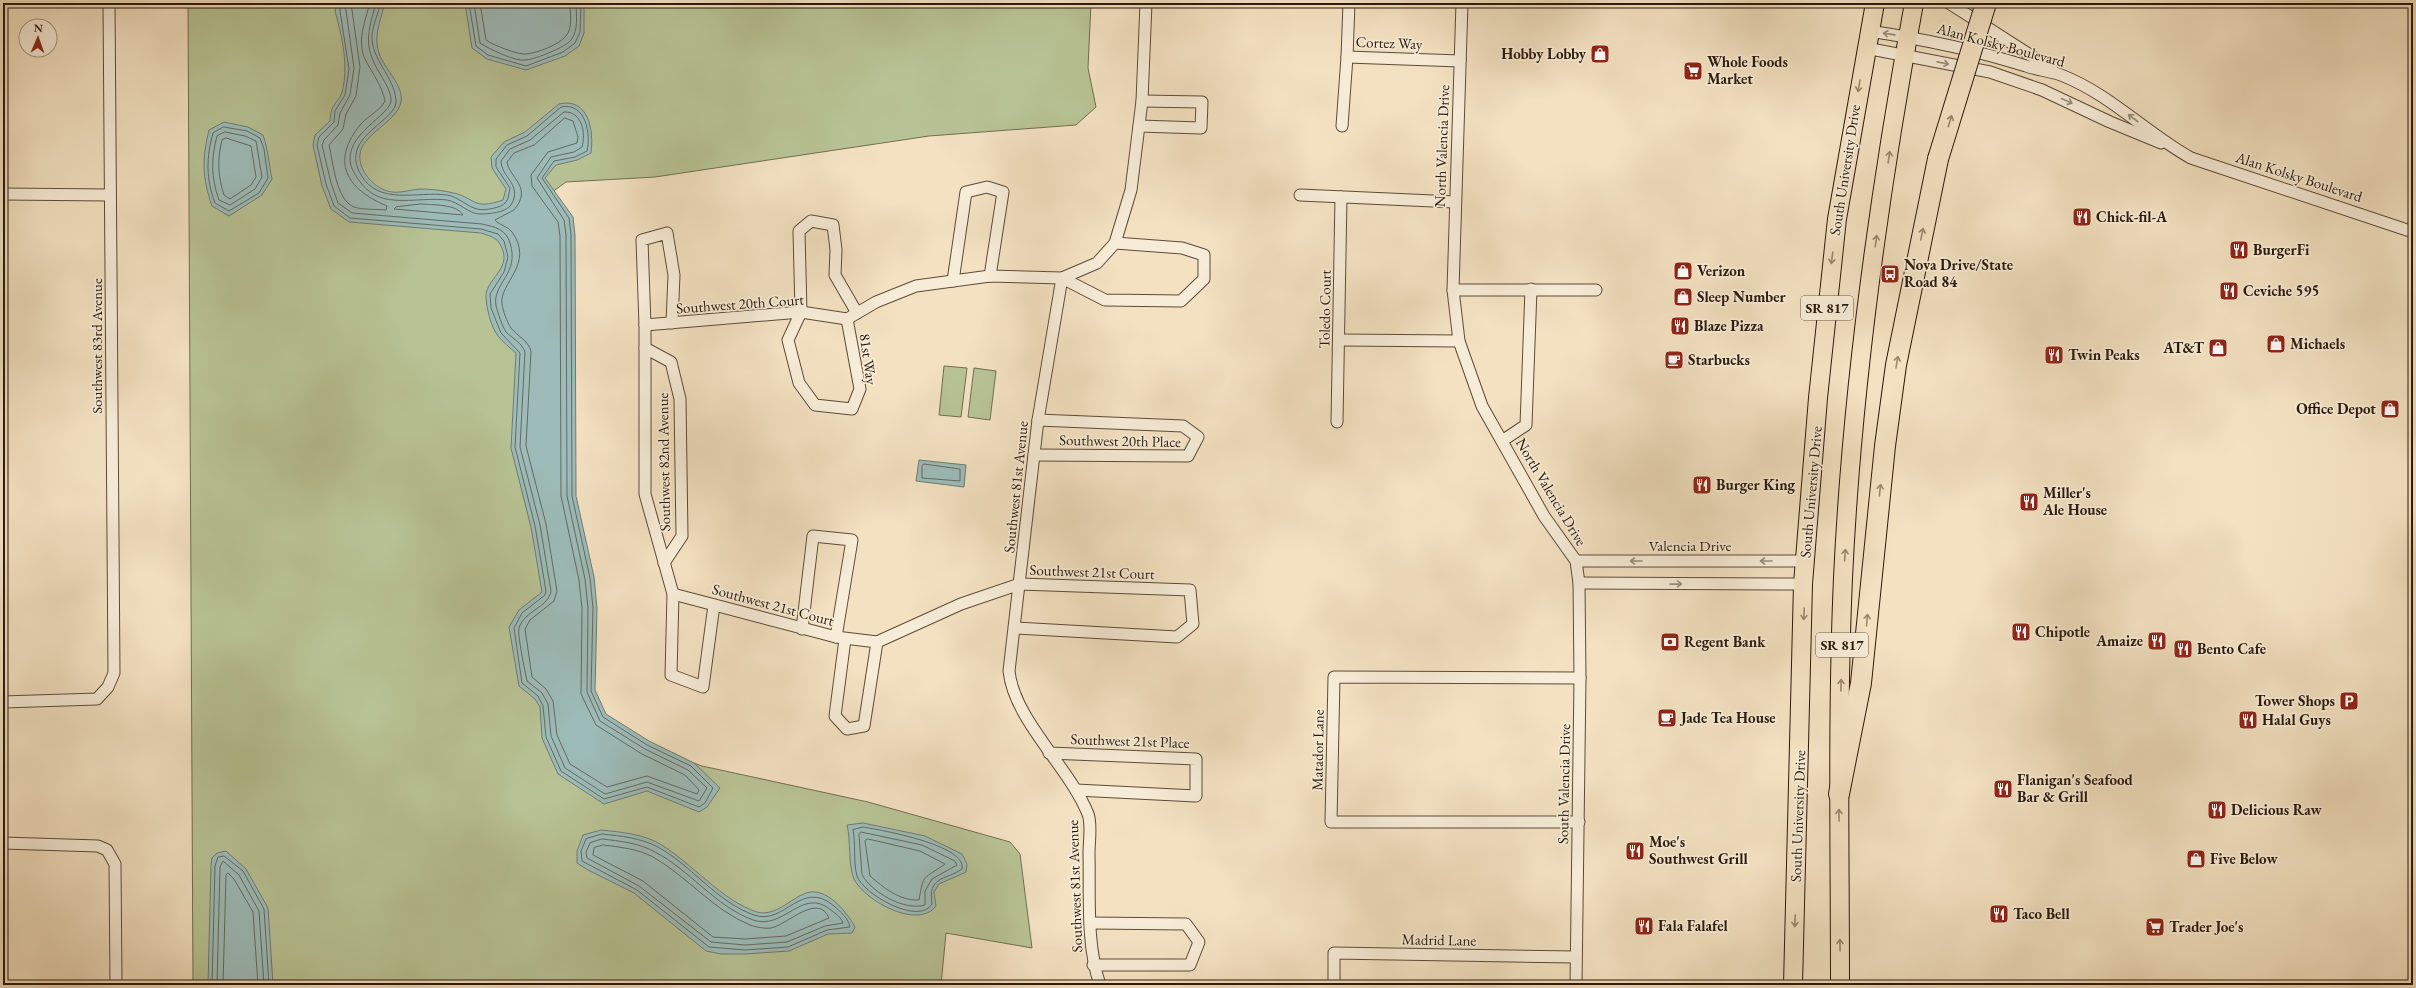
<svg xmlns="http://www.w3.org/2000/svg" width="2416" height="988" font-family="'EB Garamond',serif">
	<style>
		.green { fill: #b8c395; stroke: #716e50 }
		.water { fill: #9dbcb9; stroke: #6f7b73 }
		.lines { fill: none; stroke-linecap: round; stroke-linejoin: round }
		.shore { stroke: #646a62; stroke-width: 1 }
		.street-casing { stroke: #5c4b38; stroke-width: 13 }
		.primary-casing { stroke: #2a190a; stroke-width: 20 }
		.highway-casing { stroke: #2a190a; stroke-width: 22 }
		.street { stroke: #f7ecd7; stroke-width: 11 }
		.primary { stroke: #f3e1c1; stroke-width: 18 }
		.highway { stroke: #f3e1c1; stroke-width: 20 }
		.highway-bridge-casing { stroke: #2a190a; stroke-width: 22; stroke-linecap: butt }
		.highway-bridge { stroke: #f3e1c1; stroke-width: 20 }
		.oneway { stroke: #9b8d7b }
		.oneway2 { stroke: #99876f }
		.labels { text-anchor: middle; stroke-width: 3.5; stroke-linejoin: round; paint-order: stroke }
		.shield { fill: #f7ecd7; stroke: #685848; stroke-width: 1 }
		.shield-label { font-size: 14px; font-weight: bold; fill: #2a190a }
		.street-label { font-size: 15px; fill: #2a190a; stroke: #f7ecd7 }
		.poi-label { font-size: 15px; font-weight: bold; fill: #2a190a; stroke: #f7ecd7; text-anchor: start }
	</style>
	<rect width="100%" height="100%" fill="#f3e1c1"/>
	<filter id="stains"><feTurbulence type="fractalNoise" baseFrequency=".005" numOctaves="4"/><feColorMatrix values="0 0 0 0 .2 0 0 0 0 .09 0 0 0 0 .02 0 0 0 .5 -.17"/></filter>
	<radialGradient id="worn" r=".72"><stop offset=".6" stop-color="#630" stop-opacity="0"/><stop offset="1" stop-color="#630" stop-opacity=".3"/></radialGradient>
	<!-- green -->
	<g class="green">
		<polygon points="188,3 1091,3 1088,68 1096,107 1076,125 929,136 655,177 566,182 533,206 584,742 613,734 702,766 868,802 1010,842 1020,854 1032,948 946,933 941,985 193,985"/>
		<polygon points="944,366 967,368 961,417 939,415"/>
		<polygon points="974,368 996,371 990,420 968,417"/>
	</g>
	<!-- water -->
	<g class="water">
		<path d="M338,3H385C381,19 373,36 379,53C384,69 404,85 401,102C397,122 362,134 360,154C358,171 375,190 392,192C400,193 411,190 419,189C429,189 440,190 449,192C477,197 471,211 503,200L506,189L492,168L491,157L504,142L525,132L559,104C589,97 594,131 591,153L577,160L556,165L545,178L573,217L575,235L576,496L594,577L597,608L595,690L606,714L649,741L694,763L720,788L707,807L699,812L647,791L604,804L558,774L542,738L540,707L535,699L519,686L509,627L519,610L542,592L531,527L511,448L516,353C510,348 503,342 498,336C491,327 486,307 486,295C487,280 509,269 503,251C499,238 493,237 481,233L349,222L331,209L322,186L313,145L315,135L330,121C331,102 338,104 342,92C349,67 342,36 335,11Z"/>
		<polygon points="465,3 584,3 584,33 579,46 565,56 526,70 487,59 472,48"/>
		<path d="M224,122L248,127L263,135C268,149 269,164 272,179L262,195L229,216L212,206C202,177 202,159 209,130Z"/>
		<polygon points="919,460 966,465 964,487 916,481"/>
		<path d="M863,823L925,836L962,854L967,864L966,872L939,884L934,892L936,906C918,930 865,901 854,879C848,866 851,840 847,825Z"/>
		<path d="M601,830C621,832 643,834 660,844C692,863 722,901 757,912C775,917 790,899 806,893C826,886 847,912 855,927L852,933L828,934L789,951L745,954H721L706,951L634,893L588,870L577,863V851L583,835Z"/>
		<polygon points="226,851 246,869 268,908 273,985 208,985 211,866 212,858 217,853"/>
		<polygon points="354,981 370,985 336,985 338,984"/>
	</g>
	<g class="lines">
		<!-- shore -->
		<g class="shore">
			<path d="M340,3V11L349,69L345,95L335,111L334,122L319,137L317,145L326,184L334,206L350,218L481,229L498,234L504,241L508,257L504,272L490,294L491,308L501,333L520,353L515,447L535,526L546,591L545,595L522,613L514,628L522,683L538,696L543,706L546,737L561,771L604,799L647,787L699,807L705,803L713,788L691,766L647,745L603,717L591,691L593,608L590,578L572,496L571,235L569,218L542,178L554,161L575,157L587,151C591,134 586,102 561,107L527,136L507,145L496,159V167L510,188C509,191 509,199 506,202C502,208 484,211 477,209C466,206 459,197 447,195C417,191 379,206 361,175C338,136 398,122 396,100C394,76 371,60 372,35C373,25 378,13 381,3"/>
			<path d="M345,3L354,68L350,95L340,113L338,125L324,140L322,145L331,183L338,203L352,213L482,224C495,227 506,229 510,243C520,274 492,283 496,306C498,313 502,326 506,332C512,338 522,343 525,352L520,447L540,525L551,591C549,607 524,611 519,628C517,634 525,671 527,681L542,693L548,704L551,736L565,768L605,794L647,782L699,801L707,788L688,770L645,749L600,721L587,692L588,608L585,579L567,496L566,235L564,220L537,178L551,157L574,152L582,147C586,133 582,111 564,112L530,140L510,149L501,161C501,177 523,185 511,205C505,213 488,214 480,214C469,214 459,202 447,200C423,197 393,206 373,194C363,188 355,176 351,166C342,134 393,115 391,99C390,89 384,81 379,72C363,45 368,32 376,3"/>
			<path d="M351,3L360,67L356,96L346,114L343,129L329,145C333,162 336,200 354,207C363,210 376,209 386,210L387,206C346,189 330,161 361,124C368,116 381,110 385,101C382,86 373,74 366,61C356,43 365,21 370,3"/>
			<polyline points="469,3 476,46 488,55 526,66 563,52 575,43 580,32 581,3"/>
			<path d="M474,3L480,43C489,49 516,62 526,60C536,59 566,47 571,40C579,30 576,14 576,3"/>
			<path d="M480,3L486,40C493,45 518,55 526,54C537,53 559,45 566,36C573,28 570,13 570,3"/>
			<path d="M565,118L573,121L578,137L577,143L548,152L531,175L532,186L558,222L560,236L561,496L579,580L582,608L581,694L596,725L642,754L685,775L699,790L697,794L647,776L607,787L570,764L557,735L553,701L546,689L532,677L525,629L530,620L554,601L557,591L546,524L526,446L531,351C528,340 517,336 511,328C507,322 503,311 502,304C499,283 535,264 512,232C507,226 499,225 495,220L514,210C533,187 510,179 507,162L514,153L534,145Z"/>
			<path d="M224,127L247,131L260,138L264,149L268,178L259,193L229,211L215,203C206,179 206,158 213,133Z"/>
			<path d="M225,132L245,136L256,141L262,177L255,189L230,205L219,200C211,178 211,158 217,136Z"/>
			<path d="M226,138L251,146L256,177L251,185L230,199L224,195C218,177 217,159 222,140Z"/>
			<path d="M421,204C433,205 457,204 463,215L394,209L396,207Z"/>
			<polygon points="924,464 960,469 960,481 922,478 922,466"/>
			<path d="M863,827C881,830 967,845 962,869C944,881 928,876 932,904C919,926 863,894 857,876C853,861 856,844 853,830Z"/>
			<path d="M861,832L922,845L955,861L957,865L932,879L925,891V905C904,911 873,893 862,875L859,835Z"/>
			<path d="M602,834C621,836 641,838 658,847C692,866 717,902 754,915C785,926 801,878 834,906C841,912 848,918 850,927L827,930L788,947L745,950L709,947L637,890L582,861L581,851L586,839Z"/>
			<path d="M602,839C620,841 639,843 655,852C690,870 715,906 753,920C784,931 802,886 831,910C836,914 841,917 843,923L825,926L787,942L745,945L711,942L639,886L587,858L586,852L590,843Z"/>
			<path d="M868,839L920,851L945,864C923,880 924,872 919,900C900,901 884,888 870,876L865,841Z"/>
			<path d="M603,845C620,847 638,849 653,857C688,877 713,910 750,925C756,927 765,929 771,928C787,925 818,892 829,918L786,936L745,939L713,937L643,881L593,855L594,848Z"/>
			<polyline points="212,985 215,866 218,857 224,856 243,871 264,909 269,985"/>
			<polyline points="217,985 220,867 223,861 239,875 259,911 264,985"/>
			<polyline points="223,985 226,875 228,873 234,879 253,912 258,985"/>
		</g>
		<defs>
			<g id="street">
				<polyline points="1349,3 1347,57 1460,61"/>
				<polyline points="1462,3 1453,290 1459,341 1482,406 1544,516 1576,561 1579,583 1580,678 1576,985"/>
				<polyline points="1949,3 2052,69"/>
				<path d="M1869,31C1923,39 1975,50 2026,66C2037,70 2050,71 2061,75C2110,94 2146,133 2191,158L2413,232"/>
				<polyline points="1866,48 1990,72 2042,90 2110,122 2161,143"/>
				<polyline points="1139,126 1201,128 1202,102 1142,101"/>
				<polyline points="1342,126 1347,57"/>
				<polyline points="3,194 110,195"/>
				<polyline points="1300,195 1455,202"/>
				<polyline points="953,281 966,192 987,187 1003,192 990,276"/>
				<polyline points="1453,290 1596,290"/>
				<polyline points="847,319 860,389 852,409 815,405 799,383 788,340 801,312 799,231 811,221 833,225 836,250 835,275 857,313"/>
				<polyline points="672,323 674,275 667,233 642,240 645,325 645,494 673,594 671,675 703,687 714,605"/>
				<polyline points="645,325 801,312 847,319 876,302 916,286 990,276 1062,278 1105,300 1181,301 1204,279 1204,255 1182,248 1115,243"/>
				<polyline points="1340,340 1459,341"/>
				<polyline points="645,348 671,362 680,399 682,536 664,563"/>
				<polyline points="1337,422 1341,197"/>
				<polyline points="1502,441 1526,425 1531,289"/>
				<polyline points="1034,455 1188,456 1198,437 1183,426 1038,420"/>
				<polyline points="1576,561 1805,561"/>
				<polyline points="1579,583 1803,584"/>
				<polyline points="673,594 836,637 877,642 961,604 1020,584 1190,590 1193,624 1177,637 1015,628"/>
				<polyline points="802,629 813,536 852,540 836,637"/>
				<polyline points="845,639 835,716 847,729 864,726 877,642"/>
				<polyline points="3,702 97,699 108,687 114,673 109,3"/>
				<polyline points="1049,753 1196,759 1196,796 1076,790"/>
				<polyline points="1579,822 1331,822 1334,677 1580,678"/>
				<polyline points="3,843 98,846 107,850 115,864 116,985"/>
				<polyline points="1091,923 1186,924 1199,942 1190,965 1093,965"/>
				<path d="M1100,985C1086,944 1090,896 1089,853C1089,841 1092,824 1088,814C1070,768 1014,720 1009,671L1038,420L1062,278L1097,263L1115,243L1131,190L1142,101L1146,3"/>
				<polyline points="1334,985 1334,953 1575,957"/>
			</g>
			<g id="primary">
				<polyline points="1793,985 1803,584 1818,398 1837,219 1875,3"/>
				<path d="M1840,985C1840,850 1837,714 1843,578C1852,385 1879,193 1914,3"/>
			</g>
			<polyline id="highway" points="1839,794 1861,683 1885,446 1896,365 1938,159"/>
		</defs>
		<!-- street casing -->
		<use href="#street" class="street-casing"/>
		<!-- primary casing -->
		<use href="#primary" class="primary-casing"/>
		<!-- highway casing -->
		<use href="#highway" class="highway-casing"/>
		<!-- street -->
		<use href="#street" class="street"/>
		<!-- primary -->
		<use href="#primary" class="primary"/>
		<!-- highway -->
		<use href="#highway" class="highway"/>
		<defs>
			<polyline id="highway-bridge" points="1938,159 1986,3"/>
		</defs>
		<!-- highway-bridge casing -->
		<use href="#highway-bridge" class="highway-bridge-casing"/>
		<!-- highway-bridge -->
		<use href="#highway-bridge" class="highway-bridge"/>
	</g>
	<!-- one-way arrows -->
	<defs><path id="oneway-shaft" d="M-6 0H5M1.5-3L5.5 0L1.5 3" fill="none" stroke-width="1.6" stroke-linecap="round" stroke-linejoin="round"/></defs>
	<g class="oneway">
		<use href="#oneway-shaft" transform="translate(1889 34) rotate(-172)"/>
		<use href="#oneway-shaft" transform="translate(1943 63) rotate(11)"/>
		<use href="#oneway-shaft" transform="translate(2067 101) rotate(25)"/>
		<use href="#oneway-shaft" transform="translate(2133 118) rotate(-143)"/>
		<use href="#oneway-shaft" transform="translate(1636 561) rotate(-180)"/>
		<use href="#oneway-shaft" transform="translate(1766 561) rotate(180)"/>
		<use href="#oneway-shaft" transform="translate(1676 584) rotate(-1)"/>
	</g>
	<g class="oneway2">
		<use href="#oneway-shaft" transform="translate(1859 86) rotate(100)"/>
		<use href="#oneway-shaft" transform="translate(1950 121) rotate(-73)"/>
		<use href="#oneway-shaft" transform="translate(1889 157) rotate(-81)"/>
		<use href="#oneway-shaft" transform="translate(1922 234) rotate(-78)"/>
		<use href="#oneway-shaft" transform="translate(1876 241) rotate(-82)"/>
		<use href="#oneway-shaft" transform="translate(1832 258) rotate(97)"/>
		<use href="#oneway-shaft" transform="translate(1897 362) rotate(-80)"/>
		<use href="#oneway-shaft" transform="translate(1880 490) rotate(-84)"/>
		<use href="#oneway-shaft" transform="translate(1845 555) rotate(-86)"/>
		<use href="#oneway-shaft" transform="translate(1804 614) rotate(92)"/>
		<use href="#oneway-shaft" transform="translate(1867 620) rotate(-85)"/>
		<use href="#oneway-shaft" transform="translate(1841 685) rotate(-89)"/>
		<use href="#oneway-shaft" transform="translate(1839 815) rotate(-91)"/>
		<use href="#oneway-shaft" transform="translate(1795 921) rotate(92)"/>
		<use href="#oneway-shaft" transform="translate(1840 945) rotate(-91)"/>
	</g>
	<!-- icons -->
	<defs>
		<symbol id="shop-square" viewBox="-11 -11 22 22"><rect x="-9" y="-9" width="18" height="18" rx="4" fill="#8f2418" stroke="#f7ecd7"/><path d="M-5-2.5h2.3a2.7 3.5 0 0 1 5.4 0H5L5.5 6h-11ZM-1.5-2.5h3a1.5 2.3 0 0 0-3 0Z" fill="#fff"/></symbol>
		<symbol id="supermarket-square" viewBox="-11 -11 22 22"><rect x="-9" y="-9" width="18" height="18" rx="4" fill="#8f2418" stroke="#f7ecd7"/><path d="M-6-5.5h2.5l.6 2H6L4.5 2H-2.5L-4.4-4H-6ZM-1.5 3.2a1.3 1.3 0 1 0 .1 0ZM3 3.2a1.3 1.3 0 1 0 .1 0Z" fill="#fff"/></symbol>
		<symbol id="restaurant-square" viewBox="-11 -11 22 22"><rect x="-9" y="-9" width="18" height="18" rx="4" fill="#8f2418" stroke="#f7ecd7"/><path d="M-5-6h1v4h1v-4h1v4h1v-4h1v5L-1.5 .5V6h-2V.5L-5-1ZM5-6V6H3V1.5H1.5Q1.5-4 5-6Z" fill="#fff"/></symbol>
		<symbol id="bus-square" viewBox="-11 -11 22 22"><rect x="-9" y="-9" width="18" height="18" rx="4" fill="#8f2418" stroke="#f7ecd7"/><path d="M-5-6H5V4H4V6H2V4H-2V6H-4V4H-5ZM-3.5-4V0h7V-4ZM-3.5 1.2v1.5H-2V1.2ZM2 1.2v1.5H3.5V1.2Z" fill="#fff"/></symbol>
		<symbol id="cafe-square" viewBox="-11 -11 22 22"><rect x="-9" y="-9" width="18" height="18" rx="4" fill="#8f2418" stroke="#f7ecd7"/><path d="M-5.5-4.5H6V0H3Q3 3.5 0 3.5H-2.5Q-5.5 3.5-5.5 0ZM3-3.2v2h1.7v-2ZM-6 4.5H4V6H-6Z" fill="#fff"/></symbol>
		<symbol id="bank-square" viewBox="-11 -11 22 22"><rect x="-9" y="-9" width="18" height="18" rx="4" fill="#8f2418" stroke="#f7ecd7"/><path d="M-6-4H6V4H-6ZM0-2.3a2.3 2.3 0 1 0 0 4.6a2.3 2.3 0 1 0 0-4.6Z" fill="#fff"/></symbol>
		<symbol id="parking-square" viewBox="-11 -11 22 22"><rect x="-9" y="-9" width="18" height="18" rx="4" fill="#8f2418" stroke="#f7ecd7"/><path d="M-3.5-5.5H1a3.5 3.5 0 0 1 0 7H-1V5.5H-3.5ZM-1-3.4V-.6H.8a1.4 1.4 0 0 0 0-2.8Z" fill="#fff"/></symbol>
	</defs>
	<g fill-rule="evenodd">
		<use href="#shop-square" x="1589" y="43" width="22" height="22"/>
		<use href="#supermarket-square" x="1682" y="60" width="22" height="22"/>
		<use href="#restaurant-square" x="2071" y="206" width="22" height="22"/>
		<use href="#restaurant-square" x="2228" y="239" width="22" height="22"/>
		<use href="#shop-square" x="1672" y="260" width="22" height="22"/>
		<use href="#bus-square" x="1879" y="263" width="22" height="22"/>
		<use href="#restaurant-square" x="2218" y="280" width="22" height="22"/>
		<use href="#shop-square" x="1672" y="286" width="22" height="22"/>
		<use href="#restaurant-square" x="1669" y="315" width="22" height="22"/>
		<use href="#shop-square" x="2265" y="333" width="22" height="22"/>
		<use href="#shop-square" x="2207" y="337" width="22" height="22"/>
		<use href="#restaurant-square" x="2043" y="344" width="22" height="22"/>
		<use href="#cafe-square" x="1663" y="349" width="22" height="22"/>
		<use href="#shop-square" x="2379" y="398" width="22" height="22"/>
		<use href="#restaurant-square" x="1691" y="474" width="22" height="22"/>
		<use href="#restaurant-square" x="2018" y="491" width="22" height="22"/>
		<use href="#restaurant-square" x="2010" y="621" width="22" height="22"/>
		<use href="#restaurant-square" x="2146" y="630" width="22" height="22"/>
		<use href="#bank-square" x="1659" y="631" width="22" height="22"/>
		<use href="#restaurant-square" x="2172" y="638" width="22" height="22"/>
		<use href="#parking-square" x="2338" y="690" width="22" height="22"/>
		<use href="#cafe-square" x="1656" y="707" width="22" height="22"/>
		<use href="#restaurant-square" x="2237" y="709" width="22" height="22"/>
		<use href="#restaurant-square" x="1992" y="778" width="22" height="22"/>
		<use href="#restaurant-square" x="2206" y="799" width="22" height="22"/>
		<use href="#restaurant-square" x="1624" y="840" width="22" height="22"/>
		<use href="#shop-square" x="2185" y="848" width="22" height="22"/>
		<use href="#restaurant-square" x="1988" y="903" width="22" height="22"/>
		<use href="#restaurant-square" x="1633" y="915" width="22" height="22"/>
		<use href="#supermarket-square" x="2144" y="916" width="22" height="22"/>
	</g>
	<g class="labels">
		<!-- shield labels -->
		<g class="shield">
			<rect x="1801" y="296" width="52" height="24" rx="3"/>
			<rect x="1816" y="633" width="52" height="24" rx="3"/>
		</g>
		<g class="shield-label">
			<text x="1827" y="313">SR 817</text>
			<text x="1842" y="650">SR 817</text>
		</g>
		<!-- street labels -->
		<g class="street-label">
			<text transform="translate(1389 43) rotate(2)" y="5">Cortez Way</text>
			<text transform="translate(2001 45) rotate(15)" y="5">Alan Kolsky Boulevard</text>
			<text transform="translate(1442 146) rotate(-88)" y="5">North Valencia Drive</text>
			<text transform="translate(1845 170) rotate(-81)" y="5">South University Drive</text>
			<text transform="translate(2299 177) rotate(18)" y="5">Alan Kolsky Boulevard</text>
			<text transform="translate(740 304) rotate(-4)" y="5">Southwest 20th Court</text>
			<text transform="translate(1325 309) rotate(-89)" y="5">Toledo Court</text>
			<text transform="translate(97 346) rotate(-90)" y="5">Southwest 83rd Avenue</text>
			<text transform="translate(868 359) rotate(82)" y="5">81st Way</text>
			<text transform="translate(1120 441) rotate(1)" y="5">Southwest 20th Place</text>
			<text transform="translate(664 462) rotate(-91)" y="5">Southwest 82nd Avenue</text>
			<text transform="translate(1016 487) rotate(-84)" y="5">Southwest 81st Avenue</text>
			<text transform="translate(1551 492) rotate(59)" y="5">North Valencia Drive</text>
			<text transform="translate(1811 492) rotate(-85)" y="5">South University Drive</text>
			<text x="1690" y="551">Valencia Drive</text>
			<text transform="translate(1092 572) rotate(2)" y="5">Southwest 21st Court</text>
			<text transform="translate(773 605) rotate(15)" y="5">Southwest 21st Court</text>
			<text transform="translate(1130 741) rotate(2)" y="5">Southwest 21st Place</text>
			<text transform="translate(1318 750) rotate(-89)" y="5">Matador Lane</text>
			<text transform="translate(1564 784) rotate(-89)" y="5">South Valencia Drive</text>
			<text transform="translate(1798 816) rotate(-88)" y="5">South University Drive</text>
			<text transform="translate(1075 886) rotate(-92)" y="5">Southwest 81st Avenue</text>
			<text transform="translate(1439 940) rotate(1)" y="5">Madrid Lane</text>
		</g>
		<!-- poi labels -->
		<g class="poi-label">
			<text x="1586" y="59" text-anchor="end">Hobby Lobby</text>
			<text x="1707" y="67">Whole Foods<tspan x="1707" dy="17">Market</tspan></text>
			<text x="2096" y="222">Chick-fil-A</text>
			<text x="2253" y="255">BurgerFi</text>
			<text x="1904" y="270">Nova Drive/State<tspan x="1904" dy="17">Road 84</tspan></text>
			<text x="1697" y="276">Verizon</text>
			<text x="2243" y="296">Ceviche 595</text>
			<text x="1697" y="302">Sleep Number</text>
			<text x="1694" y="331">Blaze Pizza</text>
			<text x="2290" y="349">Michaels</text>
			<text x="2204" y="353" text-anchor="end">AT&amp;T</text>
			<text x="2068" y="360">Twin Peaks</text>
			<text x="1688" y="365">Starbucks</text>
			<text x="2376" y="414" text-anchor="end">Office Depot</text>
			<text x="1716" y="490">Burger King</text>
			<text x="2043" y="498">Miller's<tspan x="2043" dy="17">Ale House</tspan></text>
			<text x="2035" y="637">Chipotle</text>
			<text x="2143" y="646" text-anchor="end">Amaize</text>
			<text x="1684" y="647">Regent Bank</text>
			<text x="2197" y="654">Bento Cafe</text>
			<text x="2335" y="706" text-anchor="end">Tower Shops</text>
			<text x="1681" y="723">Jade Tea House</text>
			<text x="2262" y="725">Halal Guys</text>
			<text x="2017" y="785">Flanigan's Seafood<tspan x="2017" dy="17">Bar &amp; Grill</tspan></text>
			<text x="2231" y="815">Delicious Raw</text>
			<text x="1649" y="847">Moe's<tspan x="1649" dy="17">Southwest Grill</tspan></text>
			<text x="2210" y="864">Five Below</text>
			<text x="2013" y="919">Taco Bell</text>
			<text x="1658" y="931">Fala Falafel</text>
			<text x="2169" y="932">Trader Joe's</text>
		</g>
	</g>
	<!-- margin -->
	<rect width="2416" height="988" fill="none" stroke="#f3e1c1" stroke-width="16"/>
	<rect x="4" y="4" width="2408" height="980" fill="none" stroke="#2a190a" stroke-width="2"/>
	<rect x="8" y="8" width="2400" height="972" fill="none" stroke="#2a190a"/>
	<!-- north arrow -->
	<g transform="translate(38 38) rotate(2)"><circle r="19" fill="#f7ecd7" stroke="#a59885"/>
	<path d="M0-3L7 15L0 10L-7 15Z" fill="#8f2418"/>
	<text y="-6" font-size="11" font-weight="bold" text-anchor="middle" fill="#2a190a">N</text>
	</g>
	<rect width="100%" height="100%" filter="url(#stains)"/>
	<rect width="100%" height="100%" fill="url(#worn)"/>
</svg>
